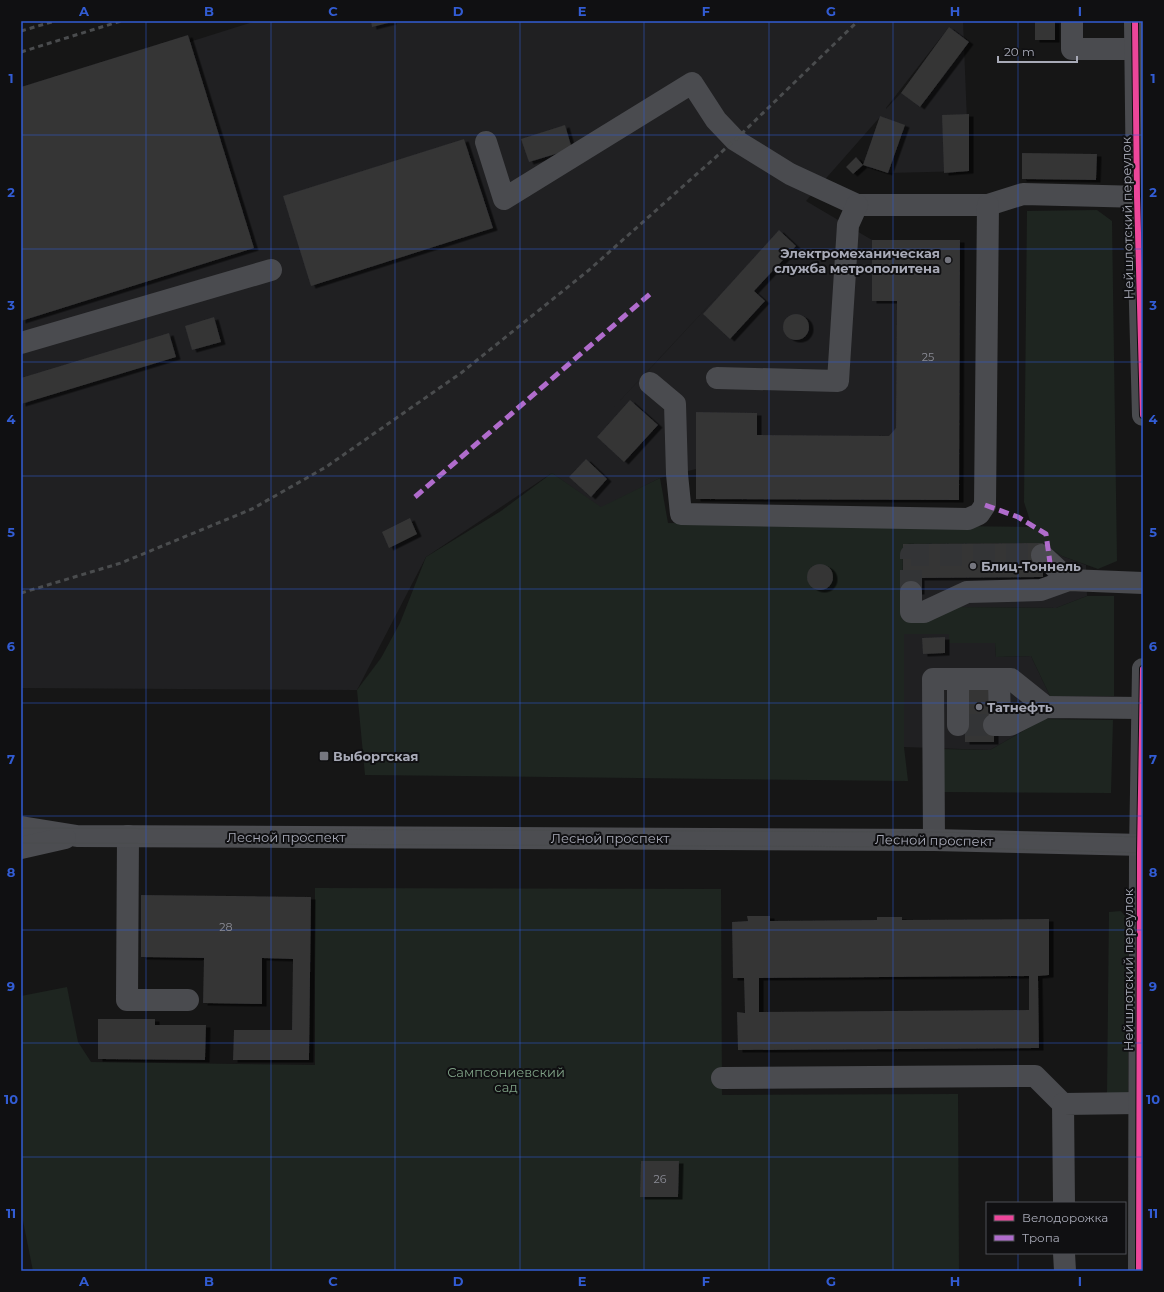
<svg xmlns="http://www.w3.org/2000/svg" width="1164" height="1292" font-family="Montserrat,sans-serif">
	<style>
		.built { fill: #202022; fill-rule: evenodd }
		.green { fill: #1e2520 }
		.building { fill: #343435; fill-rule: evenodd; filter: url(#shadow) }
		.lines { fill: none; stroke-linecap: round; stroke-linejoin: round }
		.minor-tunnel { stroke: #333436; stroke-width: 22; stroke-dasharray: 22 11; stroke-linecap: butt }
		.minor { stroke: #4a4b4f; stroke-width: 22 }
		.major { stroke: #4c4d51; stroke-width: 22 }
		.tram { stroke: #4a4c4e; stroke-width: 1 }
		.rail { stroke: #4a4c4e; stroke-width: 3; stroke-dasharray: 5 4; stroke-linecap: butt }
		.quiet { stroke: #b06ccc; stroke-width: 5; stroke-dasharray: 10 5; stroke-linecap: butt }
		.cycleway-casing { stroke: #101012; stroke-width: 8 }
		.cycleway { stroke: #ed469a; stroke-width: 6 }
		.grid { fill: none; stroke: #325cd3; stroke-width: 1; stroke-opacity: 0.55 }
		.poi-dot { fill: #75767f; stroke: #101012; stroke-width: 1.5 }
		.labels { text-anchor: middle; stroke-width: 4; stroke-linejoin: round; paint-order: stroke }
		.number-label { font-size: 11px; fill: #8b8c96 }
		.street-label { font-size: 13px; fill: #a8aab7; stroke: #101012 }
		.poi-label { font-size: 13px; font-weight: bold; fill: #a8aab7; stroke: #101012; text-anchor: start }
		.park-label { font-size: 13px; fill: #7fa186; stroke: #101012 }
		.neatline { fill: none; stroke: #325cd3; stroke-width: 1.5 }
		.grid-label { font-size: 13px; text-anchor: middle; font-weight: bold; fill: #325cd3 }
	</style>
	<defs>
		<filter id="shadow"><feDropShadow dx="4.5" dy="2.5" stdDeviation="0" flood-color="#0009"/></filter>
	</defs>
	<rect width="100%" height="100%" fill="#161616"/>
	<!-- built -->
	<g class="built">
		<path d="M256,21H963L969,171L888,173L863,165L880,117L806,201L872,240H960L959,500L696,499V469L660,478L601,508L552,473L426,557L357,690L21,688V95ZM949,27L901,93L886,109V108ZM725,288L661,357L613,408Z"/>
		<polygon points="1043,543 1062,556 1086,565 1087,596 1056,608 958,607 933,620 902,620 903,544"/>
		<polygon points="904,634 949,634 949,643 995,643 996,657 1031,656 1050,696 1044,719 990,750 904,747"/>
	</g>
	<!-- green -->
	<g class="green">
		<polygon points="1097,210 1112,221 1117,561 1098,569 1062,556 1043,543 903,544 902,619 933,620 958,607 1056,608 1087,596 1114,596 1114,696 1050,696 1031,656 996,657 995,643 949,643 949,634 904,634 904,747 908,781 365,775 357,690 381,658 400,623 426,557 501,511 552,473 601,507 660,478 668,523 1032,527 1024,502 1027,211"/>
		<polygon points="1044,719 1113,720 1111,793 942,792 941,749 990,750"/>
		<polygon points="315,888 721,889 722,1095 958,1094 959,1271 33,1271 21,1211 21,996 67,987 78,1042 91,1062 315,1065"/>
		<polygon points="1121,911 1128,920 1128,1094 1107,1094 1109,912"/>
	</g>
	<!-- building -->
	<g class="building">
		<polygon points="371,21 392,21 392,22 372,27"/>
		<rect x="1035" y="21" width="20" height="19"/>
		<polygon points="949,27 969,42 920,107 901,93"/>
		<polygon points="188,35 254,248 21,321 21,87"/>
		<polygon points="969,114 969,171 944,173 942,115"/>
		<polygon points="880,116 905,125 888,173 863,165"/>
		<polygon points="565,125 572,149 529,162 521,139"/>
		<polygon points="464,139 493,228 311,286 283,196"/>
		<polygon points="1022,153 1097,154 1096,180 1022,179"/>
		<polygon points="856,157 863,165 853,174 846,167"/>
		<polygon points="779,230 796,246 754,291 765,301 730,339 703,314"/>
		<polygon points="872,240 960,240 959,500 696,499 696,412 757,413 757,435 889,436 896,428 897,301 872,301"/>
		<circle cx="796" cy="327" r="13"/>
		<polygon points="214,317 221,342 192,350 185,326"/>
		<polygon points="169,333 176,357 21,404 21,378"/>
		<polygon points="630,400 658,425 624,462 597,437"/>
		<polygon points="586,459 607,479 591,497 569,477"/>
		<polygon points="410,518 417,534 389,548 382,532"/>
		<polygon points="1043,543 1043,577 920,578 920,592 903,592 903,544"/>
		<circle cx="820" cy="577" r="13"/>
		<polygon points="945,637 945,653 923,654 922,638"/>
		<rect x="965" y="688" width="29" height="54"/>
		<polygon points="141,895 311,897 309,1060 233,1060 234,1030 292,1030 293,959 262,958 262,1004 203,1003 204,958 141,957"/>
		<path d="M747,916H770V921L877,920V917H902V920L1049,919V975L1038,976L1039,1048L738,1050L737,1012L745,1013L744,978H733L732,922L748,921ZM1029,976V1010L759,1012V978Z"/>
		<polygon points="98,1019 155,1019 155,1025 206,1025 205,1060 98,1059"/>
		<polygon points="641,1161 679,1161 678,1197 640,1197"/>
	</g>
	<g class="lines">
		<!-- minor-tunnel -->
		<g class="minor-tunnel">
			<polyline points="911,592 911,555 1042,555"/>
			<polyline points="965,725 994,725"/>
		</g>
		<!-- minor -->
		<g class="minor">
			<polyline points="1072,21 1072,49 1135,49"/>
			<polyline points="1135,21 1137,196 1143,415"/>
			<polyline points="486,142 504,199 692,83 716,120 735,140 790,174 857,205 988,205 1023,194 1143,197"/>
			<polyline points="21,343 271,270"/>
			<polyline points="717,378 838,381 848,225 857,205"/>
			<polyline points="650,383 675,404 677,474 681,514 968,519 979,514 985,505 988,205"/>
			<polyline points="1042,555 1069,580"/>
			<polyline points="911,592 911,612 924,612 967,592 1041,590 1069,580 1143,583"/>
			<polyline points="958,679 958,725"/>
			<polyline points="999,679 1000,725"/>
			<polyline points="994,725 1010,725 1046,707 1142,708"/>
			<polyline points="128,836 127,1000 188,1000"/>
			<polyline points="934,840 933,679 1011,679 1046,707"/>
			<polyline points="722,1078 1035,1076 1063,1104"/>
			<polyline points="1064,1203 1063,1104 1139,1103"/>
			<polyline points="1064,1253 1065,1271"/>
			<polyline points="1139,1271 1140,853 1143,669"/>
		</g>
		<!-- major -->
		<g class="major">
			<polyline points="21,827 77,836 934,840 1143,845"/>
			<polyline points="21,848 65,838"/>
		</g>
		<!-- tram -->
		<g class="tram">
			<polyline points="21,828 934,832 1143,837"/>
			<polyline points="21,843 940,847 1143,853"/>
		</g>
		<!-- rail -->
		<g class="rail">
			<polyline points="21,31 55,21"/>
			<polyline points="21,52 121,21"/>
			<polyline points="21,593 121,563 252,509 326,467 461,373 589,270 735,140 858,21"/>
		</g>
		<!-- quiet -->
		<g class="quiet">
			<polyline points="415,497 650,294"/>
			<polyline points="985,505 1018,517 1046,534 1050,563"/>
		</g>
		<defs>
			<g id="cycleway">
				<polyline points="1135,21 1137,196 1143,415"/>
				<polyline points="1139,1271 1140,853 1143,669"/>
			</g>
		</defs>
		<!-- cycleway casing -->
		<use href="#cycleway" class="cycleway-casing"/>
		<!-- cycleway -->
		<use href="#cycleway" class="cycleway"/>
	</g>
	<!-- grid -->
	<path class="grid" d="M146,21V1271M271,21V1271M395,21V1271M520,21V1271M644,21V1271M769,21V1271M893,21V1271M1018,21V1203M21,135H1143M21,249H1143M21,362H1143M21,476H1143M21,589H1143M21,703H1143M21,816H1143M21,930H1143M21,1043H1143M21,1157H1143M1018,1253V1271"/>
	<!-- markers -->
	<g class="poi-dot">
		<circle cx="948" cy="260" r="4"/>
		<circle cx="973" cy="566" r="4"/>
		<circle cx="979" cy="707" r="4"/>
		<rect x="319" y="751" width="10" height="10" rx="2"/>
	</g>
	<g class="labels">
		<!-- number labels -->
		<g class="number-label">
			<text x="928" y="361">25</text>
			<text x="226" y="931">28</text>
			<text x="660" y="1183">26</text>
		</g>
		<!-- street labels -->
		<g class="street-label">
			<text transform="translate(1127 218) rotate(-91)" y="5">Нейшлотский переулок</text>
			<text x="286" y="842">Лесной проспект</text>
			<text x="610" y="843">Лесной проспект</text>
			<text transform="translate(934 840) rotate(1)" y="5">Лесной проспект</text>
			<text transform="translate(1128 970) rotate(-90)" y="5">Нейшлотский переулок</text>
		</g>
		<!-- poi labels -->
		<g class="poi-label">
			<text x="940" y="258" text-anchor="end">Электромеханическая<tspan x="940" dy="15">служба метрополитена</tspan></text>
			<text x="981" y="571">Блиц-Тоннель</text>
			<text x="987" y="712">Татнефть</text>
			<text x="333" y="761">Выборгская</text>
		</g>
		<!-- park labels -->
		<g class="park-label">
			<text x="506" y="1077">Сампсониевский<tspan x="506" dy="15">сад</tspan></text>
		</g>
	</g>
	<!-- border -->
	<rect width="1164" height="1292" fill="none" stroke="#101012" stroke-width="44"/>
	<!-- legend -->
	<rect x="986" y="1202" width="140" height="52" fill="#101012" stroke="#4d4e54"/>
	<rect x="994" y="1215" width="20" height="6" fill="#ed469a" stroke="#4d4e54"/>
	<text x="1022" y="1222" font-size="12" fill="#a8aab7">Велодорожка</text>
	<rect x="994" y="1235" width="20" height="6" fill="#b06ccc" stroke="#4d4e54"/>
	<text x="1022" y="1242" font-size="12" fill="#a8aab7">Тропа</text>
	<!-- scale -->
	<path d="M998 56v6h79v-6" fill="none" stroke="#a8aab7" stroke-width="2"/>
	<text x="1004" y="56" font-size="12" fill="#a8aab7" stroke="#101012" stroke-width="3" paint-order="stroke">20 m</text>
	<rect x="22" y="22" width="1120" height="1248" class="neatline"/>
	<g class="grid-label">
		<text x="84" y="16">A</text>
		<text x="209" y="16">B</text>
		<text x="333" y="16">C</text>
		<text x="458" y="16">D</text>
		<text x="582" y="16">E</text>
		<text x="706" y="16">F</text>
		<text x="831" y="16">G</text>
		<text x="955" y="16">H</text>
		<text x="1080" y="16">I</text>
		<text x="11" y="83">1</text>
		<text x="1153" y="83">1</text>
		<text x="11" y="197">2</text>
		<text x="1153" y="197">2</text>
		<text x="11" y="310">3</text>
		<text x="1153" y="310">3</text>
		<text x="11" y="424">4</text>
		<text x="1153" y="424">4</text>
		<text x="11" y="537">5</text>
		<text x="1153" y="537">5</text>
		<text x="11" y="651">6</text>
		<text x="1153" y="651">6</text>
		<text x="11" y="764">7</text>
		<text x="1153" y="764">7</text>
		<text x="11" y="877">8</text>
		<text x="1153" y="877">8</text>
		<text x="11" y="991">9</text>
		<text x="1153" y="991">9</text>
		<text x="11" y="1104">10</text>
		<text x="1153" y="1104">10</text>
		<text x="11" y="1218">11</text>
		<text x="1153" y="1218">11</text>
		<text x="84" y="1286">A</text>
		<text x="209" y="1286">B</text>
		<text x="333" y="1286">C</text>
		<text x="458" y="1286">D</text>
		<text x="582" y="1286">E</text>
		<text x="706" y="1286">F</text>
		<text x="831" y="1286">G</text>
		<text x="955" y="1286">H</text>
		<text x="1080" y="1286">I</text>
	</g>
</svg>
